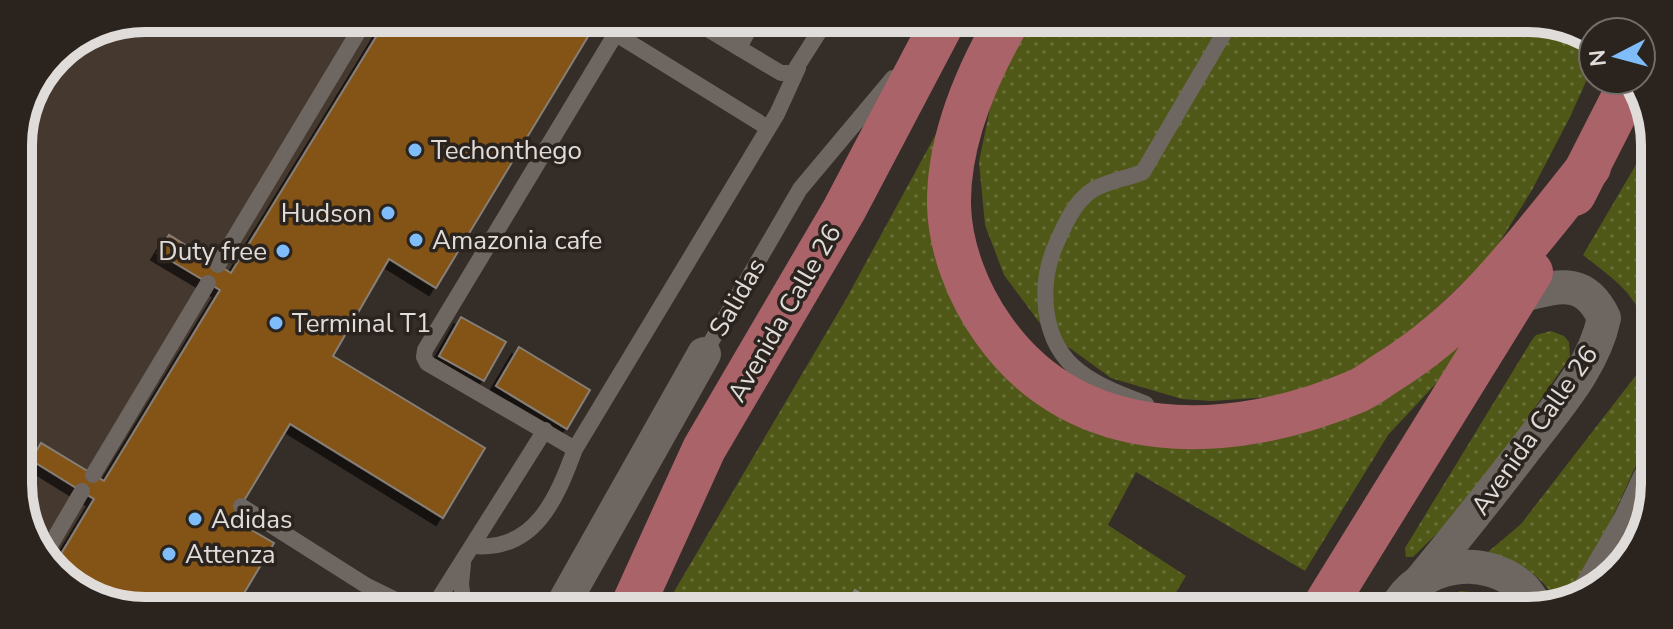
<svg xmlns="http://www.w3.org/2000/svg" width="1673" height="629" font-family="'Nunito Sans',sans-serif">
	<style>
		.built { fill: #44382f }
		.grass { fill: url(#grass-dots) }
		.building { fill: #845312; stroke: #867f78; stroke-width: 2; filter: url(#shadow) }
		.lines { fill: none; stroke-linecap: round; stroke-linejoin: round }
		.service { stroke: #6e6660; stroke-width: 16 }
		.minor { stroke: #6e6660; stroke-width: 34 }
		.primary { stroke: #aa6368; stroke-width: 44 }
		.poi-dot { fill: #7ebdf9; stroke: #2a231e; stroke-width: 3 }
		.labels { text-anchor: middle; stroke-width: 7; stroke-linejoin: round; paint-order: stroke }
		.poi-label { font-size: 26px; fill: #e0dcd9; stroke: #2a231e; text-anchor: start }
		.street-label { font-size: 26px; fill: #e0dcd9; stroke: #2a231e }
		.rim { fill: none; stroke: #e0dcd9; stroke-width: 10 }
	</style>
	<defs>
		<pattern id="grass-dots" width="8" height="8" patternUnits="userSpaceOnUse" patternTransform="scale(2)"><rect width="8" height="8" fill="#505818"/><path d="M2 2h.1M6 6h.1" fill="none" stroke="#696f39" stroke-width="1.8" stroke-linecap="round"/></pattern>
		<filter id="shadow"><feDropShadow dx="-7" dy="7" stdDeviation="0" flood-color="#0009"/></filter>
	</defs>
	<rect width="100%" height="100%" fill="#342d28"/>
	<!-- built -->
	<polygon class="built" points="145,18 555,20 402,268 388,260 333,355 485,448 443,518 291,424 234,519 274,543 237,605 105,604 49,567 20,508 18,136 61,50"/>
	<!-- grass -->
	<g class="grass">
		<polygon points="1024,22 1568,25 1593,41 1593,66 1570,117 1532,190 1491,256 1395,348 1315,388 1271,397 1211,401 1182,399 1111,378 1045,330 1004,275 985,225 979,162 999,64"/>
		<polygon points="943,121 974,326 1181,447 1510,299 1487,329 1388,435 1305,571 1136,472 1108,525 1186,576 1166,609 665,607 845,301"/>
		<path d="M1654,134L1650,434L1606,532L1573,597L1557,603C1543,574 1517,562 1488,552L1521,524L1637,374C1656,309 1632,293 1583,255Z"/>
		<polygon points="1551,331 1564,336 1569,342 1570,357 1472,499 1413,557 1406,557 1405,548 1532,340 1536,335"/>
		<path d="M1461,591C1481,593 1495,596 1511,611L1423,610L1441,597Z"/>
	</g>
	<!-- building -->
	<g class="building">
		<polygon points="387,19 598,20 436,288 389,259 333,356 485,448 443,518 290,424 233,519 274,543 237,605 105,604 52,569 94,499 31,460 41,443 104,481 220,290 158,253 169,235 231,273"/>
		<polygon points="461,317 506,342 484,381 439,356"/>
		<polygon points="519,347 590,390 567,429 496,386"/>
		<polygon points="855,590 885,608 845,608"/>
	</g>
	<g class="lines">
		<!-- service -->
		<g class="service">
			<polyline points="694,21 739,48 753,21"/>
			<polyline points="616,34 768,128"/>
			<polyline points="739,48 781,73 793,73 826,21"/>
			<polyline points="218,265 366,19"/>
			<polyline points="704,354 800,189 893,78"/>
			<path d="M1146,404C1123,395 1100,387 1080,372C1040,342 1038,283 1057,242C1065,224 1074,203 1091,191C1106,181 1126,179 1143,172L1230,23"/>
			<polyline points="575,449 427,363 424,357 425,350 624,20"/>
			<polyline points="93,475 208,283"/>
			<polyline points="241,506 367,586 408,606"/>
			<path d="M473,546C535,552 557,498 575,449L777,114L798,68"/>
			<polyline points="44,556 82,491"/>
			<polyline points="463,564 461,584 464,606"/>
			<polyline points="434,606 545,430"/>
		</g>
		<!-- minor -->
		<g class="minor">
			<path d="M1421,580C1458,535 1494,490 1529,444C1558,406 1594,366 1604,318C1584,275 1556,287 1518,296"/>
			<polyline points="1590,590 1630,521 1649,480"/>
			<polyline points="562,606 704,354"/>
			<path d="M1395,610C1418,563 1486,552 1524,589C1529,595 1534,603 1539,610"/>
		</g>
		<!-- primary -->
		<g class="primary">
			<path d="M1007,22C976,76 948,141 949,205C950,248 968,294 993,329C1077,450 1231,444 1355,392C1368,387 1379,377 1391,370C1476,316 1527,244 1589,167"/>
			<polyline points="1574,194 1632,80"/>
			<polyline points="632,607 704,449 844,210 943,22"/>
			<polyline points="1322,610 1531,272"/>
		</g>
	</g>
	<!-- markers -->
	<g class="poi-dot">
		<circle cx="415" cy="150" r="8"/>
		<circle cx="388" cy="213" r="8"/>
		<circle cx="416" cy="240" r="8"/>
		<circle cx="283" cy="251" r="8"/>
		<circle cx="276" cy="323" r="8"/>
		<circle cx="195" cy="519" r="8"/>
		<circle cx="169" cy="554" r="8"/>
	</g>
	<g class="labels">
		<!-- poi labels -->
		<g class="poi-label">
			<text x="431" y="159">Techonthego</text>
			<text x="372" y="222" text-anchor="end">Hudson</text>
			<text x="432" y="249">Amazonia cafe</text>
			<text x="267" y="260" text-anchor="end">Duty free</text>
			<text x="292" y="332">Terminal T1</text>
			<text x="211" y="528">Adidas</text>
			<text x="185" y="563">Attenza</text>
		</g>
		<!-- street labels -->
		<g class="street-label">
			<text transform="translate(737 297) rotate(-60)" y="9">Salidas</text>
			<text transform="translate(784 313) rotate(-60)" y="9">Avenida Calle 26</text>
			<text transform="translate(1534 430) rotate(-55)" y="9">Avenida Calle 26</text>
		</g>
	</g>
	<!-- crop -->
	<path d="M0 0H1673V629H0ZM145 32H1528A113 113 0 0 1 1641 145V484A113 113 0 0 1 1528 597H145A113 113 0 0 1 32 484V145A113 113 0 0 1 145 32Z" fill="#2a231e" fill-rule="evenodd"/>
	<path class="rim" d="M145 32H1528A113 113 0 0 1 1641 145V484A113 113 0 0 1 1528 597H145A113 113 0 0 1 32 484V145A113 113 0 0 1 145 32Z"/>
	<!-- north arrow -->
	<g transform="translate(1617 56) rotate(264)"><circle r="38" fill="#2a231e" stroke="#736d69" stroke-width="2"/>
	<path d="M0-6L14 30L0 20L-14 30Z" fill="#7ebdf9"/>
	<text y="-12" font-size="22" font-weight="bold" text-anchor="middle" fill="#e0dcd9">N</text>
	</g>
</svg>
